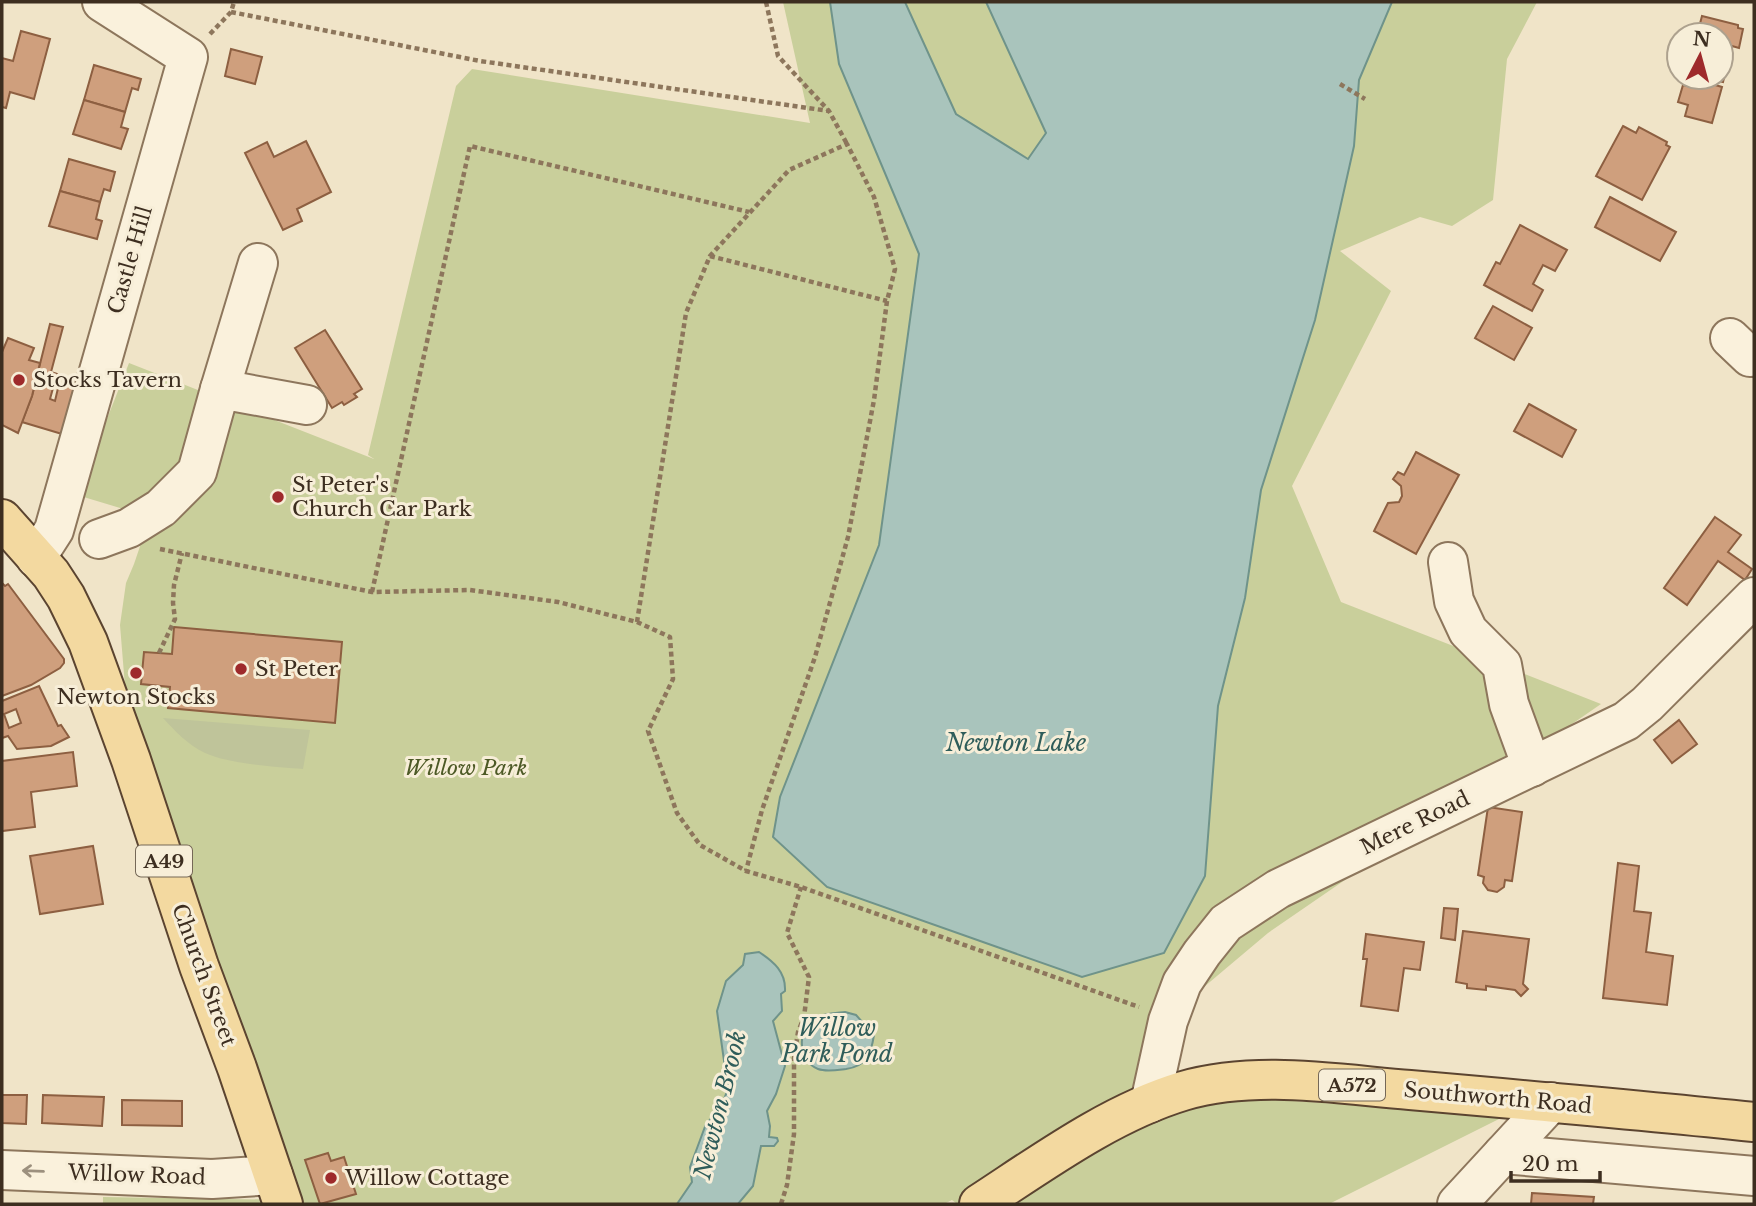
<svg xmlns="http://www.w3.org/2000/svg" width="1756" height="1206" font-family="'Libre Baskerville',serif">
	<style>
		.green { fill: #c9cf9b }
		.cemetery { fill: #bfc49a }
		.water { fill: #a9c4bc; stroke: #6f938a; stroke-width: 2 }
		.building { fill: #cf9f7d; stroke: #8d5f41; stroke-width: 2; fill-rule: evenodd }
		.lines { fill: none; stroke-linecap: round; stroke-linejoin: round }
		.minor-casing { stroke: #8d765c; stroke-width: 42 }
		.major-casing { stroke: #5b4430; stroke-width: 42 }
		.path { stroke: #8d765c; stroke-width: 4.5; stroke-dasharray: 5 3.5; stroke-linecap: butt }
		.minor { stroke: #faf1dc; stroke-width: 38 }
		.major { stroke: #f3d9a0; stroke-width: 38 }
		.oneway { stroke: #9c907e }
		.poi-dot { fill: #9e2a2b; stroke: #f7eed8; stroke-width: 2.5 }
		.labels { text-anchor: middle; stroke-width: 6; stroke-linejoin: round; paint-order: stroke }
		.shield { fill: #f7eed8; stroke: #756857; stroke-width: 2 }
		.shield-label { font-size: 19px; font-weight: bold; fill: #3d2e20 }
		.street-label { font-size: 21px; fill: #3d2e20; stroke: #f7eed8 }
		.poi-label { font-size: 21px; fill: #3d2e20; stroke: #f7eed8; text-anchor: start }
		.park-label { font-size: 21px; font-style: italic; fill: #4d5a26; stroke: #f7eed8 }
		.water-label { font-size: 23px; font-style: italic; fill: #2f5d5a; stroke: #f7eed8 }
	</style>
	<rect width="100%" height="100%" fill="#f0e4c8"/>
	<!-- green -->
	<g class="green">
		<polygon points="783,2 830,2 839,64 919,254 879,545 780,797 827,887 1082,977 1164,953 1205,876 1218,706 1245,598 1261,490 1315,320 1354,146 1359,80 1392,2 1537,2 1507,59 1493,200 1452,226 1420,217 1340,251 1391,291 1292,486 1341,602 1601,704 1268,933 1179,1008 1172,1116 1218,1096 1507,1115 1329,1204 957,1204 952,1200 944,1204 103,1204 103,1197 295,1200 131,760 120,625 126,583 134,564 150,517 77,495 129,363 374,459 368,455 456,86 472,69 810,123"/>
		<polygon points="905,2 986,2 1046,134 1028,160 956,114"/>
	</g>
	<!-- cemetery -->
	<path class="cemetery" d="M163,718L310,730L303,769C276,767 229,764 205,753C188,745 175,731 163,718Z"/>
	<!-- water -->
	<g class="water">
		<polygon points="830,2 905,2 956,114 1028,159 1046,133 986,2 1392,2 1359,80 1354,146 1315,320 1261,490 1245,598 1218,706 1205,876 1164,953 1082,977 827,887 773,837 780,797 879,545 919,254 839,64"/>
		<path d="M759,952C774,962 786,972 785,991L781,994L782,1011L773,1021L785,1066L776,1094L767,1111L770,1126L769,1137L777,1138L778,1141L774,1146H761L753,1186L738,1204H677L692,1182L690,1167L706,1124L720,1109L728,1089L717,1011L726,981L743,965L745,954Z"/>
		<path d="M845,1012L856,1015L874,1035C871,1054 867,1066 846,1069C837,1070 826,1072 818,1069C799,1062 796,1030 813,1019C822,1013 835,1013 845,1012Z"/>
	</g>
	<!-- building -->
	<g class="building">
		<polygon points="1702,16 1738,25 1738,28 1743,29 1739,48 1732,46 1723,82 1700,77 1721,77 1721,35 1697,35"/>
		<polygon points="21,31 50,39 34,99 10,92 6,108 2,107 2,58 13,61"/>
		<polygon points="231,49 262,57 255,84 225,76"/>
		<polygon points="94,65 141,79 138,90 132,88 125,112 84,100"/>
		<polygon points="1695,79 1722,87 1712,123 1685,116 1688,105 1678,102 1683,85 1692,87"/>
		<polygon points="84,100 125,112 121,127 128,129 121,149 73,134"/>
		<polygon points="1623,126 1636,133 1639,127 1667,142 1666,145 1670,147 1642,200 1596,176"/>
		<polygon points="306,141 331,192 297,209 302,221 283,230 245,153 267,142 274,157"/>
		<polygon points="69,159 115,172 110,191 104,189 100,202 60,191"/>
		<polygon points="60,191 100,202 96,219 102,221 97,239 49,226"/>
		<polygon points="1610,197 1676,232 1660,261 1595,227"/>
		<polygon points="1520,225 1567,250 1555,271 1543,265 1533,284 1543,290 1532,311 1484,285 1496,262 1500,264"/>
		<polygon points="1493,306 1532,328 1514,360 1475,338"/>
		<polygon points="50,324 63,327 51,372 57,374 50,399 55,401 59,384 77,388 62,434 22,422 32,396"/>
		<polygon points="325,330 362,389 354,394 357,397 344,405 342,402 332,408 295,348"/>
		<polygon points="8,338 34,348 29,360 40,363 32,396 18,433 2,425 2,352"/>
		<polygon points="1529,404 1576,430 1562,457 1514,431"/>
		<polygon points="1416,452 1459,475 1416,554 1374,531 1388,503 1399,502 1402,496 1401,486 1393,479 1398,472 1404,475"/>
		<polygon points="1715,517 1741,535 1728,552 1752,569 1745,580 1718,561 1687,605 1664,588"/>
		<polygon points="2,583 5,586 8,584 64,659 64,663 60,668 31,685 2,696"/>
		<polygon points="174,627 342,642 335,723 168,708 170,687 141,684 144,652 172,654"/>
		<path d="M39,686L58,726L61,725L69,737L51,746L17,749L8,736L2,738V701ZM16,709L21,723L9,728L4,714Z"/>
		<polygon points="1679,720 1697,744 1672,763 1654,740"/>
		<polygon points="73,752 77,786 31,792 35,827 2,831 2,761"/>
		<polygon points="1488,807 1522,812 1512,881 1505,880 1504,887 1497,892 1488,890 1483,883 1484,877 1478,875"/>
		<polygon points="93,846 103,904 40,914 30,856"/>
		<polygon points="1618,863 1639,866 1634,911 1651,913 1646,952 1673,956 1667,1005 1603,998"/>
		<polygon points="1444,908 1458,909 1455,940 1441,938"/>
		<polygon points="1463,931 1529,939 1523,984 1528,989 1521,996 1515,990 1486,986 1486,990 1467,988 1467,984 1456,982"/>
		<polygon points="1366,934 1424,942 1420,970 1404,968 1398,1011 1361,1006 1367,959 1363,959"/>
		<polygon points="2,1095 27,1095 26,1124 2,1123"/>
		<polygon points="43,1095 104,1097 102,1126 42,1123"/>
		<polygon points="122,1100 182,1101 182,1126 122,1125"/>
		<polygon points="328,1153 331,1161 344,1157 356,1194 320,1204 305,1160"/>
		<polygon points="1532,1193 1594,1197 1593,1204 1531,1204"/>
	</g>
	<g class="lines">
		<defs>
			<g id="minor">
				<polyline points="1730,338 1750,357 1754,353"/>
				<polyline points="220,389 258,263"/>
				<polyline points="99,539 129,528 161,508 197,472 220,389 307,405"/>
				<polyline points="36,558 54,530 188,57 102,2"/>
				<polyline points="1448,562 1454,601 1468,631 1502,665 1509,704 1532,767"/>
				<polyline points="1150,1103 1168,1021 1182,983 1202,953 1226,923 1278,889 1626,721 1647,704 1754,597"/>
				<polyline points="1503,1154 1754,1176"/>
				<polyline points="2,1170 212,1179 273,1175"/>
				<polyline points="1457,1204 1551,1102"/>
			</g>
			<g id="major">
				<polyline points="2,519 51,574 66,597 88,642 131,760 199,966 237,1068 283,1204"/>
				<path d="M979,1204C1042,1163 1110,1113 1183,1091C1256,1070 1336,1084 1410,1090C1525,1100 1640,1110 1754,1122"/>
			</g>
		</defs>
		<!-- minor casing -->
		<use href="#minor" class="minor-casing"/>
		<!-- major casing -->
		<use href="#major" class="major-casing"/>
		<!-- path -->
		<g class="path">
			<polyline points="766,2 778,56 829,111 847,144"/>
			<polyline points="231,12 480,61 829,111"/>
			<polyline points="210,34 231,12 234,2"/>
			<polyline points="1340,84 1365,99"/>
			<polyline points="710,256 887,301"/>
			<polyline points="160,549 372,592 470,590 558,602 637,622 670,637 673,679 648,731 677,813 700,845 746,871 801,887 1139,1007"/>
			<polyline points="372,592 470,146 749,212"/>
			<polyline points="637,622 686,313 710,256 789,170 847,144 874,197 895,269 887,301 874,400 848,537 815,657 762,810 746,871"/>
			<polyline points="159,653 175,619 173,603 174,585 182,553"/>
			<polyline points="781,1204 787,1185 794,1134 794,1058 798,1032 804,1017 809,977 787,933 801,887"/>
		</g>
		<!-- minor -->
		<use href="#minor" class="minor"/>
		<!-- major -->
		<use href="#major" class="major"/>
	</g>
	<!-- one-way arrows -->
	<defs><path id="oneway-shaft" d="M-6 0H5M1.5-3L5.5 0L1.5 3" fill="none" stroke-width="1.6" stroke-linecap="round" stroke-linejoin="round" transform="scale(1.75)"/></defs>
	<use class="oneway" href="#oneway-shaft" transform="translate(33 1171) rotate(-178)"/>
	<!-- markers -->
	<g class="poi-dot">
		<circle cx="19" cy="380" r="7"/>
		<circle cx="278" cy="497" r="7"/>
		<circle cx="241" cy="669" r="7"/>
		<circle cx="136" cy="673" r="7"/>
		<circle cx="331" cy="1178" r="7"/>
	</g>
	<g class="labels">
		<!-- shield labels -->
		<g class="shield">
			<rect x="136" y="845.5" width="56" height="31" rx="5"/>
			<rect x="1319" y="1069.5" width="66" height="31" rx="5"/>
		</g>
		<g class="shield-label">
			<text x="164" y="868">A49</text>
			<text x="1352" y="1092">A572</text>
		</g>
		<!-- street labels -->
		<g class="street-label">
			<text transform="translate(130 260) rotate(-74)" y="7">Castle Hill</text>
			<text transform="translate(1415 823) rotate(-26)" y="7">Mere Road</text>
			<text transform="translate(204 975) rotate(70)" y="7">Church Street</text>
			<text transform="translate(1498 1098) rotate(5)" y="7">Southworth Road</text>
			<text transform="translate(137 1175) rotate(2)" y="7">Willow Road</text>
		</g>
		<!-- poi labels -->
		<g class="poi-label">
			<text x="33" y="387">Stocks Tavern</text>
			<text x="292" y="492">St Peter's<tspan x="292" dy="24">Church Car Park</tspan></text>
			<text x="255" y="676">St Peter</text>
			<text x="136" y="704" text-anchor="middle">Newton Stocks</text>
			<text x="345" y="1185">Willow Cottage</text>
		</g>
		<!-- park labels -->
		<g class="park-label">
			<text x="466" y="775">Willow Park</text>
		</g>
		<!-- water labels -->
		<g class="water-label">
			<text x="1016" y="751">Newton Lake</text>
			<text x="837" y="1036">Willow<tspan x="837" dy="26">Park Pond</tspan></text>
			<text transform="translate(720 1105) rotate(-76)" y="8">Newton Brook</text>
		</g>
	</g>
	<!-- border -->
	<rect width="1756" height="1206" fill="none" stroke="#3d2e20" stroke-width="7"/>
	<!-- north arrow -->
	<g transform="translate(1700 56) rotate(6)"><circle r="33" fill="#f7eed8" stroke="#ada18e" stroke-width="2"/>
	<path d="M0-5L12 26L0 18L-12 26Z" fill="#9e2a2b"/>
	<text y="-10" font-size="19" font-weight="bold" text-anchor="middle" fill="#3d2e20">N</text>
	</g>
	<!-- scale -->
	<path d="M1511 1171v10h89v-10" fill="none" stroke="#3d2e20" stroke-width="3.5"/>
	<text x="1522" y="1171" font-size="21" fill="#3d2e20" stroke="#f7eed8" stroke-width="5" paint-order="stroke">20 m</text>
</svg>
